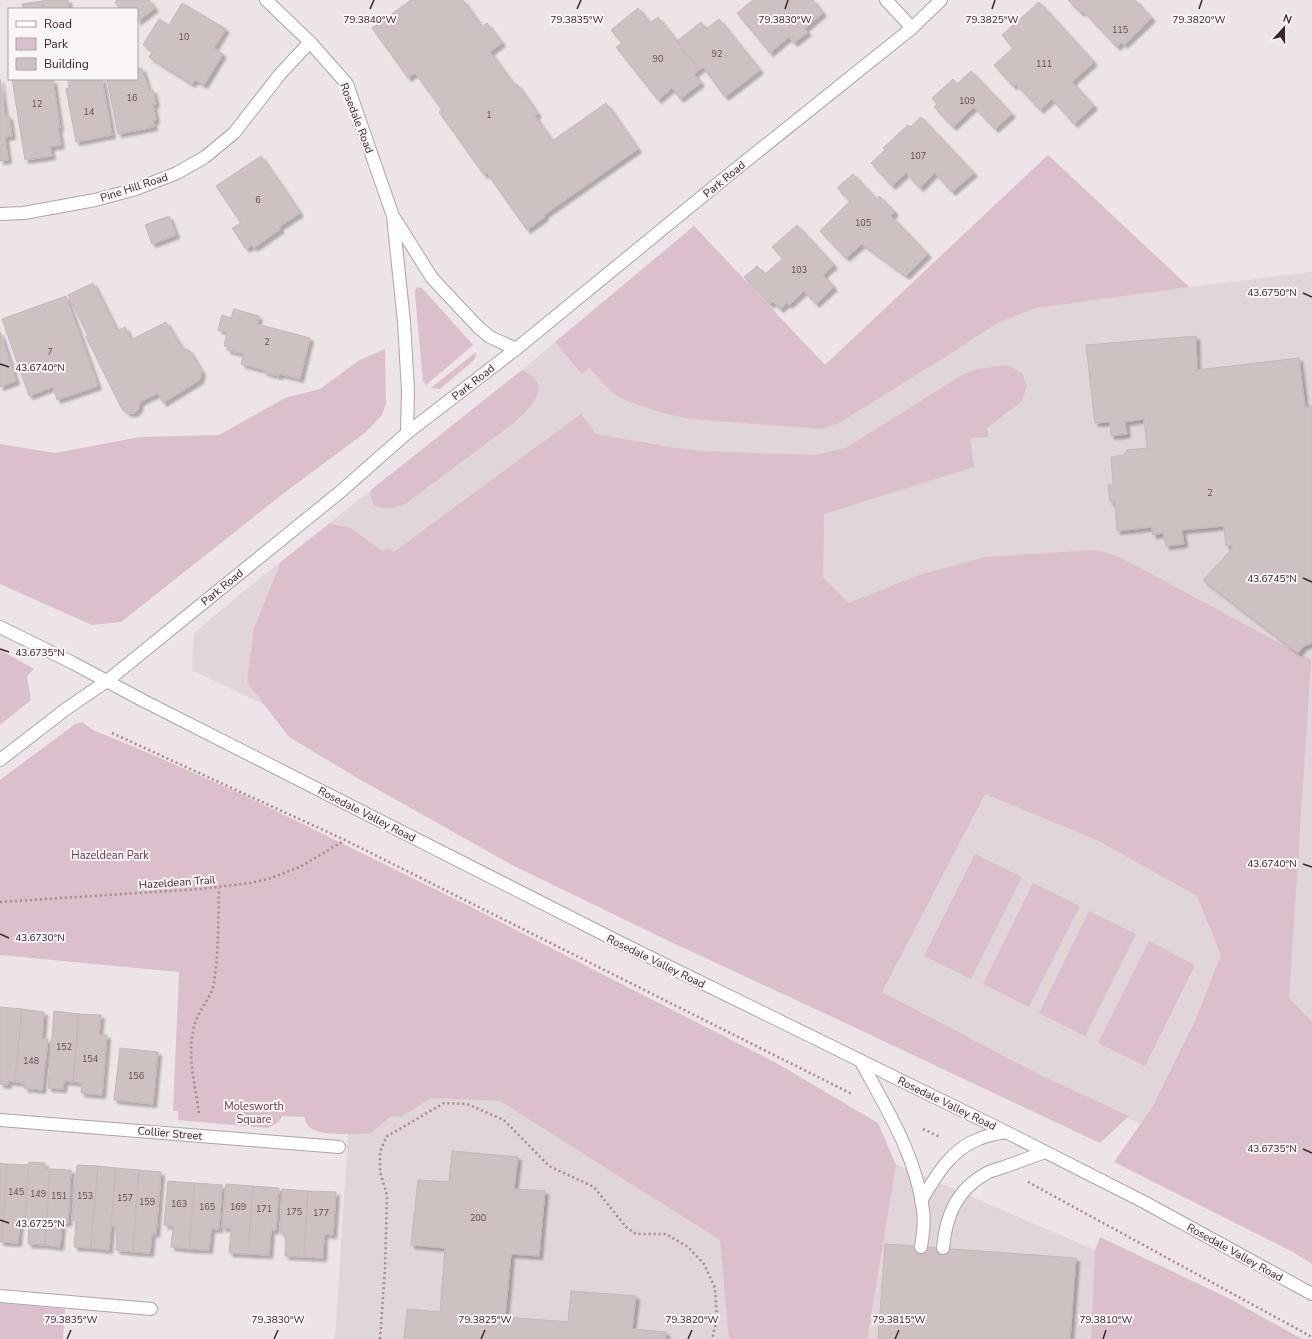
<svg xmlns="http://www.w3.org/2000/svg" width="1312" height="1339" font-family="'Nunito Sans',sans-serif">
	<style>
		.built { fill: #e0d5d7 }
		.green { fill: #dbbfcc }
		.building { fill: #cdc1c2; stroke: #c5b7b9; filter: url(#shadow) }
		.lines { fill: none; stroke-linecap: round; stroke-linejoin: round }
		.minor-casing { stroke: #b0a3a4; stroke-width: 14 }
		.path { stroke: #ad8889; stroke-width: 2.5; stroke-dasharray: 2 3; stroke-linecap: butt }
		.minor { stroke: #fff; stroke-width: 12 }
		.ticks { fill: none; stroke: #3c2525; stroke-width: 1.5 }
		.labels { text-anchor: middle; stroke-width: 4; stroke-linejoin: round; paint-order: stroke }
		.number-label { font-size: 9px; fill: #604c4c }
		.street-label { font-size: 11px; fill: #3c2525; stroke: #f9f4f6 }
		.park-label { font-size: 11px; fill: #703348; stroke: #f9f4f6 }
		.ticks-label { font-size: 10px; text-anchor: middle; fill: #3c2525; stroke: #f9f4f6; stroke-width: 4; stroke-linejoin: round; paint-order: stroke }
	</style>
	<defs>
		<filter id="shadow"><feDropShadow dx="3.5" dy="3.5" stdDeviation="1" flood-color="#0004"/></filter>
	</defs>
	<rect width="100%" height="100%" fill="#ece4e6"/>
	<!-- built -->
	<g class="built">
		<polygon points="1048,155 1189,287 1312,272 1312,1211 1157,1132 192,670 194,633 244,591 522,370 694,226 825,365"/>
		<polygon points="363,900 854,1146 1095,1250 1091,1339 335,1339"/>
	</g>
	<!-- green -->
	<g class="green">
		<path d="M1048,155L1189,287L1036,308L997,323L953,352L839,423L823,429L693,419C675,417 627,404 613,393C605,386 597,376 589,368L582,374L555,342L694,226L825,365Z"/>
		<polygon points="417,287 422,288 473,345 426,385 423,381 415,294 415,290"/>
		<polygon points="385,349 386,403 382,415 366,432 284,493 121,622 92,625 0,584 0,444 55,453 140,437 219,435 285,398 320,389 358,361"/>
		<polygon points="476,352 476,355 474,360 440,389 431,388"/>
		<polygon points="1007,365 1022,373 1027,386 1022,401 987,428 988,437 970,438 974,467 824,514 823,577 849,603 919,575 985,557 1095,550 1118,556 1311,660 1289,998 1312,1022 1312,1264 1293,1252 1114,1162 1153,1106 1196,1019 1221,955 1197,896 1097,840 985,794 882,992 1042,1076 1129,1116 1100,1143 824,1013 675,944 514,866 359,779 289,737 247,682 254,628 281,562 329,524 349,527 382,551 389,548 394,552 581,414 596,434 670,447 700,451 815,455 846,448 962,375 978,369"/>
		<path d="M522,370C526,372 532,375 535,379C547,394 525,412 515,422L405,504C390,510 368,513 371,490Z"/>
		<polygon points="0,650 34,669 27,676 31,700 0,725"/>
		<path d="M82,722L93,730L144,751L244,795L473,908L778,1064L878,1123L896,1165L867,1339H729L720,1240L500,1101L431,1098L401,1117L391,1116L371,1133C358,1134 322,1136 312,1129C307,1126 306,1122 304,1117L282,1116C279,1123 275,1125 267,1128L178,1120V1111H173L179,972L0,955V780L74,725Z"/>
		<polygon points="975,854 1022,877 971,979 924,956"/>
		<polygon points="1033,883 1080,906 1029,1007 983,984"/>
		<polygon points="1089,911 1136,934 1085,1036 1039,1013"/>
		<polygon points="1149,941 1195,965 1145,1066 1098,1043"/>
		<polygon points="1100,1237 1228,1298 1302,1339 1091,1339 1095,1250"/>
		<polygon points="0,1303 65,1309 63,1339 0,1339"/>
	</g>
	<!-- building -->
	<g class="building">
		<polygon points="48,0 68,0 69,9 44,9 42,1"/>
		<polygon points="117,0 149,0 155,8 137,22 137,9 120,9 115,2"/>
		<polygon points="411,0 463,0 482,27 487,23 502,43 490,52 514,85 517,84 538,114 535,116 552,141 606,103 638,149 544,215 545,217 527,230 487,173 484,175 439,112 442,110 415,73 408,78 372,28"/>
		<polygon points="753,0 813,0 823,13 804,29 808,32 794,43 789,37 770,53 737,13"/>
		<polygon points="1068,0 1135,0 1152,18 1124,45 1122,42 1117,47 1083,11 1081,13"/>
		<polygon points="42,1 44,9 23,9 22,4"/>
		<polygon points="1039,2 1094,62 1072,82 1094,106 1074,124 1052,99 1040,110 1016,84 1013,86 994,65 1013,48 1002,35"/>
		<polygon points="182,3 226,29 214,48 223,54 204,85 195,80 192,84 149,57 153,51 143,45 159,19 169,25"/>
		<polygon points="638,8 650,23 658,17 699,70 694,74 701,83 680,99 672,88 658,100 616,47 622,43 611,30"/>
		<polygon points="719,19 760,70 725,97 703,67 699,70 677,41 701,22 706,29"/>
		<polygon points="142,68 149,91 153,90 156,104 153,104 156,120 153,121 154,127 118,134 107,79 137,79 137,69"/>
		<polygon points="971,71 1012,114 995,129 974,107 953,127 934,107 937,104 932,98 953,79 957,84"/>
		<polygon points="0,79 5,116 9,116 12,136 5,137 8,160 0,161"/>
		<polygon points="12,79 49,79 49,81 53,80 60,128 58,128 61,145 50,147 52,156 25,160"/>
		<polygon points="68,79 102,79 112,135 76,142 66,89 69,88"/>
		<polygon points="921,117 974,173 952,192 935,173 920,188 906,173 892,186 871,163 885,150 883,148 908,125 910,127"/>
		<polygon points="261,156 300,213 279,227 281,229 254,248 252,245 246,249 232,228 241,223 216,186"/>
		<polygon points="853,174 877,199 879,196 895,212 891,216 928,254 906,276 862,244 846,258 820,231 850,201 837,188"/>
		<polygon points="169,216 176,235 152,244 145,225"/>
		<polygon points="797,225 834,265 823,275 834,287 816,304 804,291 789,305 787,303 780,309 773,302 770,305 744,277 757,266 765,274 783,258 772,247"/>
		<polygon points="93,283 117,331 125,327 131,340 166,322 182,348 189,350 202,372 200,380 163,403 158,393 140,402 139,408 135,413 128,413 122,409 86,337 88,336 68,295"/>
		<polygon points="66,296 98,386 57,400 53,387 29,396 2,319"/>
		<polygon points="234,309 259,316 257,324 310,338 300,379 280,374 279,376 264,372 264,370 241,364 244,354 227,350 228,347 224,346 227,332 218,330 222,315 231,318"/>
		<polygon points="0,332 16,381 0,387"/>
		<polygon points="1196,336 1197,370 1299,358 1305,407 1312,406 1312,643 1304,646 1298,653 1203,580 1232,549 1232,545 1226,546 1224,526 1182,530 1184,544 1166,546 1163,533 1153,535 1152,527 1117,531 1115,502 1110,502 1108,485 1113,485 1111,457 1124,455 1127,450 1147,448 1144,419 1125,422 1127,434 1111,436 1110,422 1095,423 1086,345"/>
		<polygon points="0,1007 22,1009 15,1082 8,1081 8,1085 0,1084"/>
		<polygon points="22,1009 44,1012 42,1039 48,1039 42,1090 24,1088 25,1083 15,1082"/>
		<polygon points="54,1011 79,1014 73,1082 64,1081 63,1089 48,1088"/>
		<polygon points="79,1014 101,1015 99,1035 107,1035 102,1095 81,1093 82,1083 73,1082"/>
		<polygon points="120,1048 158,1052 153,1104 114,1100"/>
		<polygon points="452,1151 518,1157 514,1189 545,1191 539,1256 511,1254 505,1317 568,1322 571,1291 636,1296 632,1329 666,1332 666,1339 404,1339 407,1309 440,1312 445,1248 411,1245 418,1180 449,1182"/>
		<polygon points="29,1162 45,1163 45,1168 50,1169 45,1245 28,1244 29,1221 25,1220"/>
		<polygon points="0,1163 7,1164 2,1242 0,1242"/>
		<polygon points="7,1164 29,1165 25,1220 20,1220 18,1243 2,1242"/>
		<polygon points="77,1165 98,1166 91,1248 74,1247 76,1221 72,1220"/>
		<polygon points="98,1166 116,1168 109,1250 91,1248"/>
		<polygon points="116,1168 139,1170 133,1252 116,1250 117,1229 114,1229 115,1226 111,1226"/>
		<polygon points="50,1169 71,1170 68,1223 62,1222 60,1247 45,1245"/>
		<polygon points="139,1170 161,1172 156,1234 152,1233 150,1253 133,1252"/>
		<polygon points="168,1181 195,1183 189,1249 171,1247 173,1226 164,1225"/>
		<polygon points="195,1183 222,1185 219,1229 211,1229 209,1250 189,1249"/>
		<polygon points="226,1184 253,1186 248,1254 229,1253 231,1228 222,1228"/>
		<polygon points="253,1186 279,1188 276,1230 271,1230 269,1255 248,1254"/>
		<polygon points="282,1189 308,1191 304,1257 285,1256 286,1234 280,1233"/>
		<polygon points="308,1191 336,1192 333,1235 324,1234 323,1258 304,1257"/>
		<polygon points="885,1244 1076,1258 1070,1339 878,1339"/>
	</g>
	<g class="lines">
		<defs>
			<g id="minor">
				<polyline points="266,0 310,42 347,84 393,216 404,322 408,391 407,433"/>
				<polyline points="886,0 912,28"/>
				<polyline points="0,214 24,213 95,200 136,189 177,173 205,157 234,133 281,73 310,42"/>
				<polyline points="395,219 432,278 479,328 490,337 516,349"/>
				<polyline points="0,627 73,663 142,700 623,944 1006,1132 1144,1202 1312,1294"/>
				<polyline points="0,760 66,709 107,681 340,492 407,433 516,349 726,177 912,28 941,0"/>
				<path d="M860,1060C886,1108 916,1155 923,1210C925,1222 923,1235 921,1247"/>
				<polyline points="0,1120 339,1147"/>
				<path d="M921,1201C935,1177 951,1149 979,1139C987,1135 997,1134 1006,1132"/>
				<path d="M943,1248C946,1215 957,1189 987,1173C992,1170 999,1169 1004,1167C1018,1162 1031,1157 1045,1152"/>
				<polyline points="0,1296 151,1309"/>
			</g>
		</defs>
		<!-- minor casing -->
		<use href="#minor" class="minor-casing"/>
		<!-- path -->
		<g class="path">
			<polyline points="112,733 345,840 852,1094"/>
			<polyline points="0,902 200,889 250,883 268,879 300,867 345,840"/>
			<path d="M199,1113C195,1084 186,1052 195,1023C200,1008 212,997 214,982C219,951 218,919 219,888"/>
			<polyline points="923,1129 940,1137"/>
			<polyline points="1028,1182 1312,1337"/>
			<polyline points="380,1339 385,1269 387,1195 380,1172 380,1152 386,1137 444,1103 467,1104 504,1120 549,1166 594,1187 626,1227 636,1234 666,1234 688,1247 704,1264 715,1288 717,1319 712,1339"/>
		</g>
		<!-- minor -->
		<use href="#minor" class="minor"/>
	</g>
	<!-- ticks -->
	<path class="ticks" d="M370,9L374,0M577,9L581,0M785,9L788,0M992,9L995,0M1199,9L1202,0M1303,293L1312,297M0,364L9,367M1303,578L1312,582M0,649L9,652M1303,864L1312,867M0,934L9,938M1303,1149L1312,1153M0,1220L9,1223M67,1339L71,1330M274,1339L278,1330M481,1339L485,1330M688,1339L692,1330M895,1339L899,1330M1103,1339L1106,1330"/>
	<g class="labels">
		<!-- number labels -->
		<g class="number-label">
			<text x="1120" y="33">115</text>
			<text x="184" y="40">10</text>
			<text x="717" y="57">92</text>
			<text x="658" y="62">90</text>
			<text x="1044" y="67">111</text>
			<text x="132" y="101">16</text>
			<text x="967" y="104">109</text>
			<text x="37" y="107">12</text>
			<text x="89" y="115">14</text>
			<text x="489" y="118">1</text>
			<text x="918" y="159">107</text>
			<text x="258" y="203">6</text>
			<text x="863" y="226">105</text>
			<text x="799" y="273">103</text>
			<text x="267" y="345">2</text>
			<text x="50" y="355">7</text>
			<text x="1210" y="496">2</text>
			<text x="64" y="1050">152</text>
			<text x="90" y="1062">154</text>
			<text x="31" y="1064">148</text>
			<text x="136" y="1079">156</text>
			<text x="16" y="1195">145</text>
			<text x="38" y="1197">149</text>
			<text x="59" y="1199">151</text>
			<text x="85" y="1199">153</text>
			<text x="125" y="1201">157</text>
			<text x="147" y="1205">159</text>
			<text x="179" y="1207">163</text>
			<text x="207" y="1210">165</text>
			<text x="238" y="1210">169</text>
			<text x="264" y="1212">171</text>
			<text x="294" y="1215">175</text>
			<text x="321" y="1216">177</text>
			<text x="478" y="1221">200</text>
		</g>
		<!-- street labels -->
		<g class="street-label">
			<text transform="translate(357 118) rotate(69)" y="4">Rosedale Road</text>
			<text transform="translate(724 179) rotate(-39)" y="4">Park Road</text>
			<text transform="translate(134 187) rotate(-18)" y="4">Pine Hill Road</text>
			<text transform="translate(473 382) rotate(-38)" y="4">Park Road</text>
			<text transform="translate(222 587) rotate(-39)" y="4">Park Road</text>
			<text transform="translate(367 814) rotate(27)" y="4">Rosedale Valley Road</text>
			<text transform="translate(177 882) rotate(-4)" y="4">Hazeldean Trail</text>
			<text transform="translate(656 961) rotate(26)" y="4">Rosedale Valley Road</text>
			<text transform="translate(947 1103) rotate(26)" y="4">Rosedale Valley Road</text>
			<text transform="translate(170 1133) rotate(5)" y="4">Collier Street</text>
			<text transform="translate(1235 1252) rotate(29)" y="4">Rosedale Valley Road</text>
		</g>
		<!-- park labels -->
		<g class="park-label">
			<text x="110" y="859">Hazeldean Park</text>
			<text x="254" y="1110">Molesworth<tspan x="254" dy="13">Square</tspan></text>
		</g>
	</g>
	<g class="ticks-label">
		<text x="577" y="23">79.3835°W</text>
		<text x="785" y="23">79.3830°W</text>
		<text x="992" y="23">79.3825°W</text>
		<text x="370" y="23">79.3840°W</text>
		<text x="1199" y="23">79.3820°W</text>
		<text x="1272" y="296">43.6750°N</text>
		<text x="40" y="371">43.6740°N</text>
		<text x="1272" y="582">43.6745°N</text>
		<text x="40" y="656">43.6735°N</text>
		<text x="1272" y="867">43.6740°N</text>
		<text x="40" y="941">43.6730°N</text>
		<text x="1272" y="1152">43.6735°N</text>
		<text x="40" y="1227">43.6725°N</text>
		<text x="71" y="1323">79.3835°W</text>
		<text x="278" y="1323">79.3830°W</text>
		<text x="485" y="1323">79.3825°W</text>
		<text x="692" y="1323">79.3820°W</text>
		<text x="899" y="1323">79.3815°W</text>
		<text x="1106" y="1323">79.3810°W</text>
	</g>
	<!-- legend -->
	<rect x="8" y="8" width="130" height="72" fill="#f9f4f6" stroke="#ada1a2"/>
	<rect x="16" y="21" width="20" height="6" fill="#ffffff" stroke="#ada1a2"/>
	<text x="44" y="28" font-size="12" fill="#3c2525">Road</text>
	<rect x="16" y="38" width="20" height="12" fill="#dbbfcc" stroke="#ada1a2"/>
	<text x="44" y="48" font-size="12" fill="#3c2525">Park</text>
	<rect x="16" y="58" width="20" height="12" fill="#cdc1c2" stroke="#ada1a2"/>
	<text x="44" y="68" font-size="12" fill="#3c2525">Building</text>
	<!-- north arrow -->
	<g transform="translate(1284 28) rotate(21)" stroke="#f9f4f6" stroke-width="3" paint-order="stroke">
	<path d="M0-3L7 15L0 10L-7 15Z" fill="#3c2525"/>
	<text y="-6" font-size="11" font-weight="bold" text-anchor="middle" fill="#3c2525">N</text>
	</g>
</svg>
